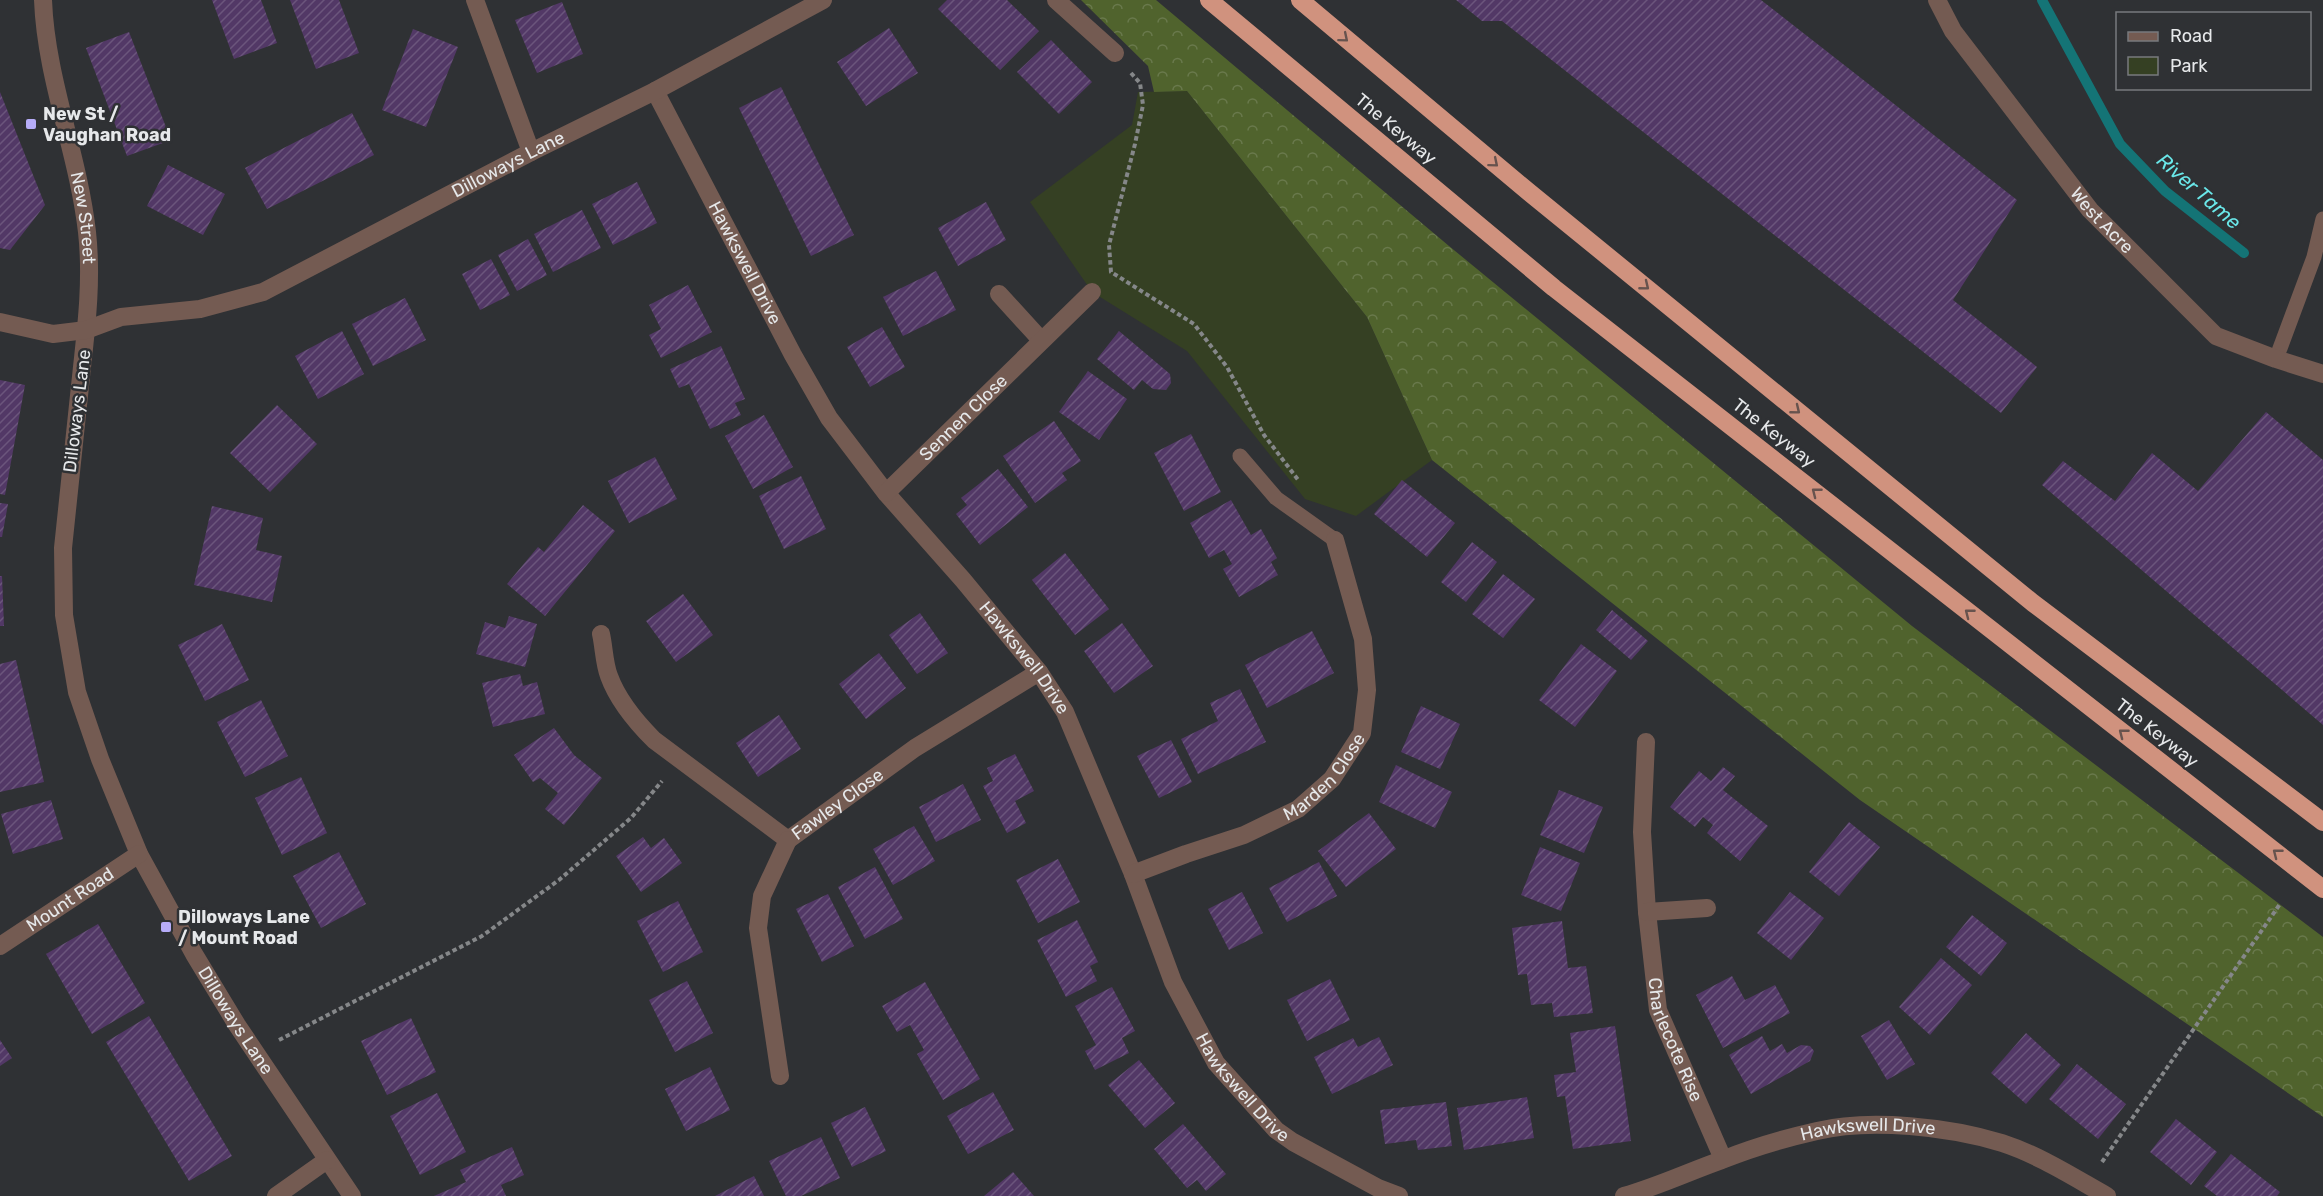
<svg xmlns="http://www.w3.org/2000/svg" width="2323" height="1196" font-family="Rubik,sans-serif">
	<style>
		.green { fill: #354023 }
		.forest { fill: url(#forest-crowns) }
		.lines { fill: none; stroke-linecap: round; stroke-linejoin: round }
		.stream { stroke: #147476; stroke-width: 10 }
		.building { fill: url(#building-hatch) }
		.path { stroke: #858789; stroke-width: 4; stroke-dasharray: 4.5 3; stroke-linecap: butt }
		.lane { stroke: #745b52; stroke-width: 15 }
		.street { stroke: #745b52; stroke-width: 18 }
		.highway { stroke: #d0927e; stroke-width: 18 }
		.oneway { stroke: #67534e }
		.poi-dot { fill: #b6acf8; stroke: #2f3134; stroke-width: 2 }
		.labels { text-anchor: middle; stroke-width: 5; stroke-linejoin: round; paint-order: stroke }
		.poi-label { font-size: 18px; font-weight: bold; fill: #e6e8ea; stroke: #2f3134; text-anchor: start }
		.street-label { font-size: 18px; fill: #e6e8ea; stroke: #2f3134 }
		.water-label { font-size: 20px; font-style: italic; fill: #6ae8ea; stroke: #2f3134 }
	</style>
	<defs>
		<pattern id="forest-crowns" width="20" height="18" patternUnits="userSpaceOnUse" patternTransform="scale(1.5)"><rect width="20" height="18" fill="#50632d"/><path d="M2 6a3 3 0 1 1 6 0M12 15a3 3 0 1 1 6 0" fill="none" stroke="#69794c"/></pattern>
		<pattern id="building-hatch" width="6" height="6" patternUnits="userSpaceOnUse" patternTransform="scale(1.5)"><rect width="6" height="6" fill="#523866"/><path d="M-1 1l2-2M0 6l6-6M5 7l2-2" fill="none" stroke="#6b557c"/></pattern>
	</defs>
	<rect width="100%" height="100%" fill="#2f3134"/>
	<!-- green -->
	<polygon class="green" points="1187,91 1367,317 1432,460 1356,516 1305,499 1187,351 1092,292 1030,202 1132,125 1138,92"/>
	<!-- forest -->
	<polygon class="forest" points="1081,0 1156,0 1449,246 1912,626 2323,937 2323,1117 1860,800 1432,460 1367,317 1187,91 1154,92 1148,66"/>
	<g class="lines">
		<!-- stream -->
		<polyline class="stream" points="2042,0 2120,144 2165,191 2244,253"/>
	</g>
	<!-- building -->
	<g class="building">
		<polygon points="212,0 261,0 277,43 234,59"/>
		<polygon points="290,0 339,0 359,53 316,69"/>
		<polygon points="947,0 1007,0 1039,31 1000,70 938,9"/>
		<polygon points="1456,0 1761,0 2017,200 1953,300 2037,367 2001,413 1502,21 1482,21"/>
		<polygon points="562,2 583,54 537,73 515,20"/>
		<polygon points="889,28 918,73 866,106 837,62"/>
		<polygon points="413,29 458,47 426,127 382,110"/>
		<polygon points="129,32 171,140 127,156 86,48"/>
		<polygon points="1051,40 1092,82 1059,114 1017,72"/>
		<polygon points="781,87 854,235 811,256 739,108"/>
		<polygon points="0,92 45,205 10,250 0,248"/>
		<polygon points="352,113 374,155 267,209 245,168"/>
		<polygon points="168,165 225,194 203,235 147,206"/>
		<polygon points="637,182 657,223 613,245 592,204"/>
		<polygon points="986,202 1006,240 958,266 938,228"/>
		<polygon points="582,210 601,248 553,272 534,234"/>
		<polygon points="528,239 547,275 517,291 498,255"/>
		<polygon points="491,259 510,295 480,310 462,274"/>
		<polygon points="936,271 956,310 903,336 883,297"/>
		<polygon points="688,285 712,332 661,358 649,335 661,329 649,305"/>
		<polygon points="405,298 426,340 373,366 352,324"/>
		<polygon points="882,327 905,367 870,387 847,347"/>
		<polygon points="342,331 364,374 318,399 295,356"/>
		<polygon points="1119,331 1170,374 1171,383 1166,390 1153,389 1142,380 1134,390 1097,359"/>
		<polygon points="721,346 745,399 735,403 741,415 710,429 689,384 679,388 670,369"/>
		<polygon points="1088,371 1127,399 1099,440 1059,412"/>
		<polygon points="0,380 25,385 5,495 0,494"/>
		<polygon points="277,405 317,444 270,492 230,453"/>
		<polygon points="2266,412 2323,460 2323,725 2042,485 2063,461 2115,501 2152,453 2198,491"/>
		<polygon points="764,415 793,467 753,489 725,436"/>
		<polygon points="1054,421 1081,461 1062,473 1067,480 1035,503 1003,456"/>
		<polygon points="1191,434 1221,492 1184,511 1154,453"/>
		<polygon points="655,457 677,499 629,523 608,481"/>
		<polygon points="998,469 1028,507 980,545 956,514 967,505 961,498"/>
		<polygon points="801,476 826,529 784,549 759,496"/>
		<polygon points="1402,480 1455,523 1427,557 1374,514"/>
		<polygon points="1231,500 1251,535 1261,529 1277,558 1271,562 1278,575 1239,597 1223,569 1232,564 1224,550 1209,558 1190,523"/>
		<polygon points="0,503 8,504 2,537 0,537"/>
		<polygon points="583,505 615,531 545,616 507,584 538,547 544,552"/>
		<polygon points="212,506 263,518 256,550 282,556 272,602 194,585"/>
		<polygon points="1472,542 1497,562 1466,602 1441,582"/>
		<polygon points="1065,553 1109,609 1075,635 1032,580"/>
		<polygon points="1503,574 1535,599 1503,638 1472,614"/>
		<polygon points="0,576 2,576 4,626 0,626"/>
		<polygon points="683,594 713,635 676,662 646,621"/>
		<polygon points="1612,610 1648,641 1631,660 1596,630"/>
		<polygon points="920,613 948,653 917,674 889,635"/>
		<polygon points="509,616 537,624 525,667 476,654 485,622 505,628"/>
		<polygon points="1122,623 1153,666 1114,693 1084,651"/>
		<polygon points="222,624 249,680 205,701 178,645"/>
		<polygon points="1312,631 1334,673 1267,708 1245,665"/>
		<polygon points="1581,644 1617,671 1575,727 1539,700"/>
		<polygon points="879,653 906,688 866,719 839,684"/>
		<polygon points="16,660 44,782 0,792 0,664"/>
		<polygon points="520,674 523,686 537,682 545,714 493,727 482,683"/>
		<polygon points="1240,689 1266,742 1198,774 1181,739 1218,721 1210,703"/>
		<polygon points="261,700 288,756 245,777 217,722"/>
		<polygon points="1421,706 1460,724 1440,769 1401,752"/>
		<polygon points="779,715 801,749 758,777 736,743"/>
		<polygon points="554,728 574,755 602,778 564,825 545,809 558,793 540,778 533,782 514,755"/>
		<polygon points="1171,740 1192,782 1159,798 1137,756"/>
		<polygon points="1015,754 1034,791 1015,801 1026,823 1007,833 983,786 993,781 987,768"/>
		<polygon points="1396,765 1452,792 1435,828 1379,802"/>
		<polygon points="1723,767 1735,776 1723,790 1768,826 1740,861 1707,833 1713,825 1703,817 1695,827 1670,807 1699,771 1711,781"/>
		<polygon points="301,777 327,833 282,855 255,798"/>
		<polygon points="963,784 981,820 936,842 919,807"/>
		<polygon points="1559,790 1603,807 1584,853 1540,835"/>
		<polygon points="51,800 63,839 13,854 1,814"/>
		<polygon points="1369,813 1396,849 1346,887 1318,851"/>
		<polygon points="1849,822 1880,847 1839,896 1809,872"/>
		<polygon points="914,826 935,861 893,885 873,849"/>
		<polygon points="643,837 651,848 664,838 682,863 641,892 616,856"/>
		<polygon points="1540,847 1580,863 1561,911 1521,895"/>
		<polygon points="339,852 366,904 321,928 293,876"/>
		<polygon points="1058,859 1080,902 1038,923 1016,880"/>
		<polygon points="1319,862 1337,896 1287,922 1269,888"/>
		<polygon points="875,867 903,919 865,939 838,887"/>
		<polygon points="1242,892 1263,933 1229,950 1208,909"/>
		<polygon points="1790,892 1824,918 1791,960 1757,933"/>
		<polygon points="828,894 854,946 822,962 796,909"/>
		<polygon points="678,901 703,952 663,972 637,921"/>
		<polygon points="1972,915 2007,943 1981,976 1946,947"/>
		<polygon points="1077,920 1098,962 1090,966 1097,981 1066,997 1037,940"/>
		<polygon points="1562,921 1568,968 1586,966 1593,1013 1554,1017 1552,1003 1531,1005 1527,974 1518,975 1512,928"/>
		<polygon points="98,924 145,1003 92,1034 46,954"/>
		<polygon points="1941,958 1972,985 1930,1035 1899,1007"/>
		<polygon points="1732,976 1745,1000 1775,985 1790,1013 1723,1048 1696,995"/>
		<polygon points="1330,979 1350,1020 1307,1041 1287,1000"/>
		<polygon points="687,981 713,1033 675,1052 649,1000"/>
		<polygon points="925,982 980,1079 943,1100 917,1054 924,1050 910,1025 897,1032 882,1006"/>
		<polygon points="1112,987 1135,1031 1122,1038 1129,1053 1095,1070 1085,1051 1096,1045 1075,1006"/>
		<polygon points="149,1016 232,1156 189,1181 106,1042"/>
		<polygon points="411,1018 436,1072 387,1095 361,1041"/>
		<polygon points="1889,1020 1915,1064 1887,1080 1861,1036"/>
		<polygon points="1615,1026 1631,1141 1573,1149 1565,1096 1557,1097 1554,1075 1576,1072 1570,1033"/>
		<polygon points="2026,1033 2061,1065 2026,1104 1991,1073"/>
		<polygon points="1762,1036 1770,1051 1782,1044 1787,1053 1801,1045 1810,1046 1814,1051 1810,1061 1751,1094 1729,1055"/>
		<polygon points="1379,1037 1393,1065 1332,1094 1314,1057 1353,1038 1358,1047"/>
		<polygon points="0,1040 12,1058 0,1066"/>
		<polygon points="1139,1060 1175,1103 1145,1128 1108,1085"/>
		<polygon points="2077,1064 2126,1104 2098,1139 2049,1099"/>
		<polygon points="710,1067 730,1110 686,1131 665,1089"/>
		<polygon points="993,1092 1014,1130 968,1154 947,1116"/>
		<polygon points="437,1093 466,1152 420,1175 390,1116"/>
		<polygon points="1527,1097 1534,1138 1464,1150 1457,1108"/>
		<polygon points="1446,1102 1452,1146 1418,1150 1416,1140 1385,1144 1380,1110"/>
		<polygon points="865,1107 886,1151 852,1167 831,1123"/>
		<polygon points="2176,1119 2217,1152 2191,1185 2150,1152"/>
		<polygon points="1183,1124 1226,1174 1206,1191 1197,1180 1187,1188 1154,1149"/>
		<polygon points="821,1137 840,1178 801,1196 786,1196 769,1161"/>
		<polygon points="512,1147 524,1175 501,1185 506,1196 434,1196 466,1182 460,1170"/>
		<polygon points="2231,1154 2280,1192 2277,1196 2217,1196 2204,1186"/>
		<polygon points="1013,1172 1034,1196 984,1196"/>
		<polygon points="754,1176 764,1196 715,1196"/>
	</g>
	<g class="lines">
		<!-- path -->
		<g class="path">
			<polyline points="1131,73 1140,83 1143,105 1135,144 1109,245 1111,272 1194,324 1227,367 1264,435 1299,481"/>
			<polyline points="279,1040 482,936 559,880 631,818 662,781"/>
			<polyline points="2102,1162 2280,904"/>
		</g>
		<!-- lane -->
		<g class="lane">
			<polyline points="2276,359 2314,257 2323,219"/>
			<polyline points="1240,456 1276,498 1335,540"/>
		</g>
		<!-- street -->
		<g class="street">
			<path id="s1" d="M43,0C46,79 78,153 87,232C92,277 87,322 82,367C76,428 69,488 63,548L64,615L77,692L100,759L139,854L194,954L237,1025L352,1196"/>
			<polyline points="475,0 531,152"/>
			<polyline points="1056,0 1115,53"/>
			<path id="s2" d="M1937,0L1953,31L2090,210L2216,336L2276,359L2323,374"/>
			<path id="s3" d="M655,91L793,355L829,418L886,493L963,580L1039,672L1065,712L1133,874L1173,982L1216,1063L1276,1130L1293,1142L1378,1188L1399,1196"/>
			<polyline points="999,294 1041,340"/>
			<path id="s4" d="M0,322L53,334L86,330L121,317L200,309L263,292L531,152L655,91L823,0"/>
			<path id="s5" d="M886,493L1092,292"/>
			<path id="s6" d="M601,634C604,647 604,663 609,676C618,701 636,722 654,740L788,840L915,748L1039,672"/>
			<path id="s7" d="M1646,742L1642,832L1647,912L1658,1010L1723,1159"/>
			<path id="s8" d="M1133,874L1186,854L1244,835L1298,809L1332,779L1362,733L1367,690L1363,639L1335,540"/>
			<polyline points="1647,912 1707,908"/>
			<path id="s9" d="M0,946L139,854"/>
			<polyline points="780,1076 758,928 762,896 788,840"/>
			<polyline points="276,1196 327,1160"/>
			<path id="s10" d="M1624,1196C1659,1186 1688,1172 1722,1160C1752,1148 1786,1138 1817,1131C1870,1118 1950,1127 2002,1143C2039,1155 2073,1177 2107,1196"/>
		</g>
		<!-- highway -->
		<g class="highway">
			<polyline points="1209,0 1554,288 2323,889"/>
			<polyline points="1300,0 1530,193 2033,603 2323,822"/>
		</g>
	</g>
	<!-- one-way arrows -->
	<defs><path id="oneway-chevron" d="M-2-3.5L2.5 0L-2 3.5" fill="none" stroke-width="1.6" stroke-linecap="round" stroke-linejoin="round" transform="scale(1.5)"/></defs>
	<g class="oneway">
		<use href="#oneway-chevron" transform="translate(1344 38) rotate(40)"/>
		<use href="#oneway-chevron" transform="translate(1494 163) rotate(40)"/>
		<use href="#oneway-chevron" transform="translate(1645 286) rotate(39)"/>
		<use href="#oneway-chevron" transform="translate(1796 410) rotate(39)"/>
		<use href="#oneway-chevron" transform="translate(1816 492) rotate(-142)"/>
		<use href="#oneway-chevron" transform="translate(1969 613) rotate(-142)"/>
		<use href="#oneway-chevron" transform="translate(2123 733) rotate(-142)"/>
		<use href="#oneway-chevron" transform="translate(2277 853) rotate(-142)"/>
	</g>
	<!-- markers -->
	<g class="poi-dot">
		<rect x="25" y="118" width="12" height="12" rx="3"/>
		<rect x="160" y="921" width="12" height="12" rx="3"/>
	</g>
	<g class="labels">
		<!-- poi labels -->
		<g class="poi-label">
			<text x="43" y="120">New St /<tspan x="43" dy="21">Vaughan Road</tspan></text>
			<text x="178" y="923">Dilloways Lane<tspan x="178" dy="21">/ Mount Road</tspan></text>
		</g>
		<!-- street labels -->
		<g class="street-label">
			<text transform="translate(1396 129) rotate(40)" y="6">The Keyway</text>
			<text dy="6" stroke="none"><textPath href="#s4" startOffset="546">Dilloways Lane</textPath></text>
			<text dy="6" stroke="none"><textPath href="#s1" startOffset="222">New Street</textPath></text>
			<text dy="6" stroke="none"><textPath href="#s2" startOffset="276">West Acre</textPath></text>
			<text dy="6" stroke="none"><textPath href="#s3" startOffset="194">Hawkswell Drive</textPath></text>
			<text transform="translate(77 411) rotate(-83)" y="6">Dilloways Lane</text>
			<text dy="6" stroke="none"><textPath href="#s5" startOffset="108">Sennen Close</textPath></text>
			<text transform="translate(1774 433) rotate(38)" y="6">The Keyway</text>
			<text dy="6" stroke="none"><textPath href="#s3" startOffset="680">Hawkswell Drive</textPath></text>
			<text transform="translate(2157 733) rotate(38)" y="6">The Keyway</text>
			<text dy="6" stroke="none"><textPath href="#s8" startOffset="219">Marden Close</textPath></text>
			<text dy="6" stroke="none"><textPath href="#s6" startOffset="350">Fawley Close</textPath></text>
			<text dy="6" stroke="none"><textPath href="#s9" startOffset="84">Mount Road</textPath></text>
			<text dy="6" stroke="none"><textPath href="#s1" startOffset="1065">Dilloways Lane</textPath></text>
			<text dy="6" stroke="none"><textPath href="#s7" startOffset="302">Charlecote Rise</textPath></text>
			<text dy="6" stroke="none"><textPath href="#s3" startOffset="1166">Hawkswell Drive</textPath></text>
			<text dy="6" stroke="none"><textPath href="#s10" startOffset="255">Hawkswell Drive</textPath></text>
		</g>
		<!-- water labels -->
		<g class="water-label">
			<text transform="translate(2199 191) rotate(41)" y="7">River Tame</text>
		</g>
	</g>
	<!-- legend -->
	<rect x="2116" y="12" width="195" height="78" fill="#2f3134" stroke="#787a7d" stroke-width="1.5"/>
	<rect x="2128" y="32" width="30" height="9" fill="#745b52" stroke="#787a7d" stroke-width="1.5"/>
	<text x="2170" y="42" font-size="18" fill="#e6e8ea">Road</text>
	<rect x="2128" y="57" width="30" height="18" fill="#354023" stroke="#787a7d" stroke-width="1.5"/>
	<text x="2170" y="72" font-size="18" fill="#e6e8ea">Park</text>
</svg>
